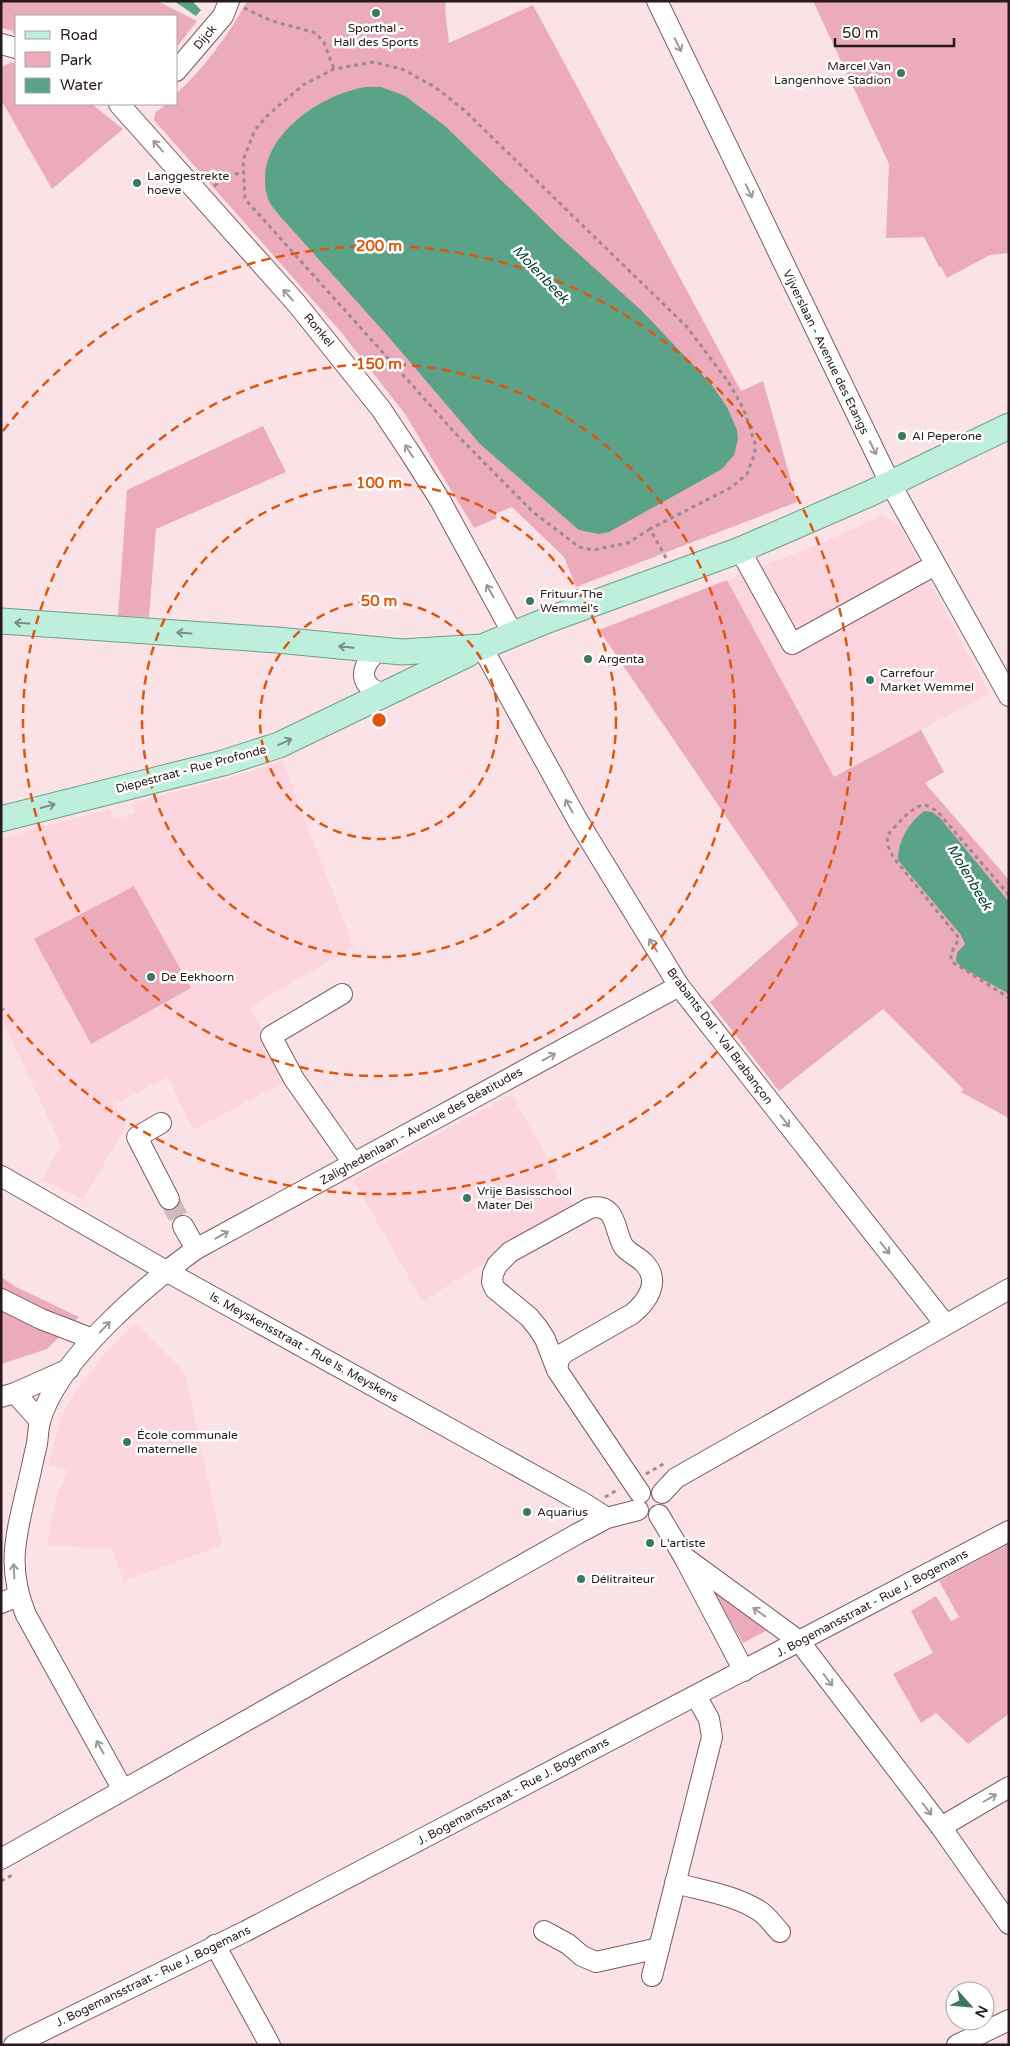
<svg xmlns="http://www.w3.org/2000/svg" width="1010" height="2046" font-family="'Varela Round',sans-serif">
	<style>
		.built { fill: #fdd5de }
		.green { fill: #ebabba }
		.water { fill: #5aa388 }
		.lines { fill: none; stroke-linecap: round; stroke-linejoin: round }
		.minor-tunnel { stroke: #d1babe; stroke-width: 20; stroke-dasharray: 20 10; stroke-linecap: butt }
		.minor-casing { stroke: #7e5b63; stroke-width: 22 }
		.major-casing { stroke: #6d9e8a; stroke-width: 27 }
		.path { stroke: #9e8a8e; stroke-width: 3; stroke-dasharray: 4 4; stroke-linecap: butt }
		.minor { stroke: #fff; stroke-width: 20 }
		.major { stroke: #beefdc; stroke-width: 25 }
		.oneway { stroke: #9e9899 }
		.oneway2 { stroke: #7a8f86 }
		.ring { fill: none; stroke: #de560d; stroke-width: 2.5; stroke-dasharray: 9 6 }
		.poi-dot { fill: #3c7862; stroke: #fff; stroke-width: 2 }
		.labels { text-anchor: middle; stroke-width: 5; stroke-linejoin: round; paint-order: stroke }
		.poi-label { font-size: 12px; fill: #27191c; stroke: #fff; text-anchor: start }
		.street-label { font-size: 12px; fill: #27191c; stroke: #fff }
		.water-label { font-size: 14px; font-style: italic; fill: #044533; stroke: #fff }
		.centre { fill: #de560d; stroke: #fff; stroke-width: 2.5 }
		.ring-label { font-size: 15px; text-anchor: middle; font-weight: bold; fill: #de560d; stroke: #fff; stroke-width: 5; stroke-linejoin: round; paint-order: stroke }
	</style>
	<rect width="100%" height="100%" fill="#fbe2e7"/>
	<!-- built -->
	<g class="built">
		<polygon points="882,516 899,525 989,693 834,777 727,580 829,540"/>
		<polygon points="282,760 354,947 249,1007 290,1079 193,1130 168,1077 115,1104 126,1127 83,1199 42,1180 61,1145 1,1017 1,838 110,809 113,820 123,817 135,813 132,803 248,773"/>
		<polygon points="512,1094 575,1208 465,1274 423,1302 353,1180"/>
		<polygon points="135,1323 185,1373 222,1545 124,1581 112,1549 47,1545 56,1499 68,1471 48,1465 61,1418 74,1394 106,1353"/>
	</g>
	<!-- green -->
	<g class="green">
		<polygon points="1,1 157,1 197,21 176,48 176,16 16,16 16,35 13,33 13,31 1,28"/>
		<path d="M247,1H446L445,10L449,43L533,5L741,391L763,381L797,502L576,587L564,557L512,507L495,514L497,518L474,528L405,414L341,332L154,120L155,113L166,104H176V94C205,67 228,36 247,1Z"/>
		<polygon points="813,1 1009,1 1009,253 990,255 947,278 941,267 939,267 924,237 886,238 889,164"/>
		<polygon points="11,62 16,64 16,104 92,104 123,129 52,189 3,103 1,104 1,68"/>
		<polygon points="263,426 286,472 156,529 149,617 118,616 127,490"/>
		<polygon points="727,580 834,777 921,730 944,772 925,783 1009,880 1009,1118 961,1092 964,1090 883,1009 779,1091 710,1002 799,924 599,630"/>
		<polygon points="134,886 191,988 91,1044 34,939"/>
		<polygon points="1,1277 16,1287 79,1317 47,1349 1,1364"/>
		<polygon points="1009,1544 1009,1714 968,1744 936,1713 921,1723 893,1674 933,1653 911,1611 936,1596 951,1621 959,1617 939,1581"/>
		<polygon points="715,1589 768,1630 743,1643 713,1592"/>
	</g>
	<!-- water -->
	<g class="water">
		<polygon points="174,1 192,1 201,10 196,16"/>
		<path d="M365,87H381L405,96L444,125L560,237L642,311L711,384L727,407L737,430L738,439L734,455L722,469L609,532L599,534L579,530L480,444L386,334L279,215C276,211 272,207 270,203C266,196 265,185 265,177C267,130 324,94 365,87Z"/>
		<path d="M924,811L932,812L940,818L1009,902V994L961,967L956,961L957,953L965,944L961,935L898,860C898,840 908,824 924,811Z"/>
	</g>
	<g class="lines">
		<!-- minor-tunnel -->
		<polyline class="minor-tunnel" points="169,1199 183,1226"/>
		<defs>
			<g id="minor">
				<polyline points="657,1 890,483 1009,696"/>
				<polyline points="1,44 16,48"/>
				<polyline points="176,71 223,16 229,1"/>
				<polyline points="119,104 297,304 381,409 409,451 440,500 513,634"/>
				<polyline points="740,550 792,644 935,565"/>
				<polyline points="482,647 578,821 679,986 945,1324"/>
				<path d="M377,651C359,669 358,685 384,695"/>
				<polyline points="342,994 271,1036 294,1079 353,1163"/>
				<polyline points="161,1123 137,1137 169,1199"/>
				<polyline points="1,1176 166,1271 582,1502 607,1518"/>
				<polyline points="183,1226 196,1249"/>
				<polyline points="1,1299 41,1319 85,1336"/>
				<path d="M557,1370L559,1359L564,1353L632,1314C647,1302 661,1282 645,1264C639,1257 630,1254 624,1247C614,1233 618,1202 590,1208L510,1252L497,1265L493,1274L492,1282L495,1289L529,1317L538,1328L545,1339L557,1370L640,1493"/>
				<polyline points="15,1393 69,1369"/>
				<polyline points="1,1397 15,1393 40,1421"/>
				<polyline points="662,1493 676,1478 1009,1289"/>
				<polyline points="659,1515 684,1557 744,1671"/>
				<polyline points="684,1557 799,1641 941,1827 1009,1924"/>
				<polyline points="1,1603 18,1596"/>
				<path d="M123,1790L26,1615C7,1569 15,1539 26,1492C30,1476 33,1460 37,1444C38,1437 38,1429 40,1421C58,1359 145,1286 196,1249L679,986"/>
				<polyline points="941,1827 1009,1787"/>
				<polyline points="1,1859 577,1534 607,1518 638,1510"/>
				<path d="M675,1883C704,1891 736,1895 761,1912C768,1917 774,1926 780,1932"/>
				<polyline points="544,1931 568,1944 582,1956 596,1962 659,1948"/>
				<polyline points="215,1945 270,2045"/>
				<polyline points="652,1976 712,1737 709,1719 696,1696"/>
				<polyline points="14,2045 246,1931 1009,1531"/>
				<polyline points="957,2045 1009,2020"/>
			</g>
			<g id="major">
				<polyline points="1,621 277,640 402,652 482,647 548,620 740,550 869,494 1009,426"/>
				<polyline points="1,819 223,763 279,745 468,654"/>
			</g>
		</defs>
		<!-- minor casing -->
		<use href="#minor" class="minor-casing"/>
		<!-- major casing -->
		<use href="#major" class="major-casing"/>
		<!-- path -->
		<g class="path">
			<polyline points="244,8 272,21 316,33 324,43 334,69"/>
			<polyline points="214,186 235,174 243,173"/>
			<polyline points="650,529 628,543 593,550 579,547 533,512 456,434 245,199 243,160 255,130 268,115 303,85 334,69 373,62 402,69 435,87 464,110 687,327 729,383 744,410 755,443 755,453 747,474 732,487 650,529 666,558"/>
			<path d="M1009,895L937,811C933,809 929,806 925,805C914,804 894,827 887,836L888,846L893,857L959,938L951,954V961L1009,998"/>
			<polyline points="646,1474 665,1463"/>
			<polyline points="605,1497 619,1489"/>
			<polyline points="1,1881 14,1874"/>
		</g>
		<!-- minor -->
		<use href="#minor" class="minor"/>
		<!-- major -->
		<use href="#major" class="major"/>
	</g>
	<!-- one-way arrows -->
	<defs><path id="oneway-shaft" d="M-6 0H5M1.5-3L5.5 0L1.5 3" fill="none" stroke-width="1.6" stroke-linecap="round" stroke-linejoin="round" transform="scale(1.25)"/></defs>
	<g class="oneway">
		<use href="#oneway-shaft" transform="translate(678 45) rotate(64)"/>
		<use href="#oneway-shaft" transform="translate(158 146) rotate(-132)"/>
		<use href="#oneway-shaft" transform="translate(749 191) rotate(64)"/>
		<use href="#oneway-shaft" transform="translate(288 295) rotate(-132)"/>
		<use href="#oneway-shaft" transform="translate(873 448) rotate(64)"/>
		<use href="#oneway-shaft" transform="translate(409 451) rotate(-123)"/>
		<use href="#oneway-shaft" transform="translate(490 591) rotate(-119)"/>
		<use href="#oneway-shaft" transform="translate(569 806) rotate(-119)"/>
		<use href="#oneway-shaft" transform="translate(653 945) rotate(-122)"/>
		<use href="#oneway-shaft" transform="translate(549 1057) rotate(-29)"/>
		<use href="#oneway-shaft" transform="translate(785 1121) rotate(52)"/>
		<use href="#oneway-shaft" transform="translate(222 1235) rotate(-29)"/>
		<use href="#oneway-shaft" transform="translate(885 1248) rotate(52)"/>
		<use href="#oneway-shaft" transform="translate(105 1327) rotate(-47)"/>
		<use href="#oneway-shaft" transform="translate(14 1571) rotate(-93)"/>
		<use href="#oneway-shaft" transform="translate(759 1612) rotate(-144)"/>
		<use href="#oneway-shaft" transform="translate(828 1680) rotate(53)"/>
		<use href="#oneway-shaft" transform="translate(100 1747) rotate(-119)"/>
		<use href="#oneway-shaft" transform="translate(990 1798) rotate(-30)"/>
		<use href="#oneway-shaft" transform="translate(927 1809) rotate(53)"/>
	</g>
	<g class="oneway2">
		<use href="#oneway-shaft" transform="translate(22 623) rotate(-177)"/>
		<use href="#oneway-shaft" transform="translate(184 633) rotate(-176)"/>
		<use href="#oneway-shaft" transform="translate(346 647) rotate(-174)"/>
		<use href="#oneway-shaft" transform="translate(285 742) rotate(-25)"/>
		<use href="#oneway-shaft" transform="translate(48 806) rotate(-15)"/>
	</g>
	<!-- distance rings -->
	<g class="ring">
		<circle cx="379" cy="720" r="119"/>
		<circle cx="379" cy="720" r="237"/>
		<circle cx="379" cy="720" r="356"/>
		<path d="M3 431A474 474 0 1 1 3 1009"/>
	</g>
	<!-- markers -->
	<g class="poi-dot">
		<circle cx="376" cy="13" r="5"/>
		<circle cx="901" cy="73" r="5"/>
		<circle cx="137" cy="183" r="5"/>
		<circle cx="902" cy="436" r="5"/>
		<circle cx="530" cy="601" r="5"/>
		<circle cx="588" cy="659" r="5"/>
		<circle cx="870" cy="680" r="5"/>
		<circle cx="151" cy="977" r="5"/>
		<circle cx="467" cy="1198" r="5"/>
		<circle cx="127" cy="1442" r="5"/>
		<circle cx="527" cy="1512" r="5"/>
		<circle cx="650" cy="1543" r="5"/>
		<circle cx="581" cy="1579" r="5"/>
	</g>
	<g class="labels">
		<!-- poi labels -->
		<g class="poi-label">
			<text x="376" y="32" text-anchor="middle">Sporthal -<tspan x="376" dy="14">Hall des Sports</tspan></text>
			<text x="891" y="70" text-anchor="end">Marcel Van<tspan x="891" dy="14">Langenhove Stadion</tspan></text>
			<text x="147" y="180">Langgestrekte<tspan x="147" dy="14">hoeve</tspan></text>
			<text x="912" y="440">Al Peperone</text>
			<text x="540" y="598">Frituur The<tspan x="540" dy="14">Wemmel's</tspan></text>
			<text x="598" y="663">Argenta</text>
			<text x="880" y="677">Carrefour<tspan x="880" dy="14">Market Wemmel</tspan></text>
			<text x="161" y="981">De Eekhoorn</text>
			<text x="477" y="1195">Vrije Basisschool<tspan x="477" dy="14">Mater Dei</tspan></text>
			<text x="137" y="1439">École communale<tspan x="137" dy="14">maternelle</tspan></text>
			<text x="537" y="1516">Aquarius</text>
			<text x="660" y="1547">L'artiste</text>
			<text x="591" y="1583">Délitraiteur</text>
		</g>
		<!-- street labels -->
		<g class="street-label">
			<text transform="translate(205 37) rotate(-50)" y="4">Dijck</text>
			<text transform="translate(319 330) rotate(50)" y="4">Ronkel</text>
			<text transform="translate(826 352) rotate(64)" y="4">Vijverslaan - Avenue des Etangs</text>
			<text transform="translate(191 769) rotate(-15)" y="4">Diepestraat - Rue Profonde</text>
			<text transform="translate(720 1036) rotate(53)" y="4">Brabants Dal - Val Brabançon</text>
			<text transform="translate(421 1126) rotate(-29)" y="4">Zalighedenlaan - Avenue des Béatitudes</text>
			<text transform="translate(304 1347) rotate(29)" y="4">Is. Meyskensstraat - Rue Is. Meyskens</text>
			<text transform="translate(872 1603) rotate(-28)" y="4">J. Bogemansstraat - Rue J. Bogemans</text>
			<text transform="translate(513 1791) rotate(-28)" y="4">J. Bogemansstraat - Rue J. Bogemans</text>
			<text transform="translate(153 1976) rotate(-26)" y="4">J. Bogemansstraat - Rue J. Bogemans</text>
		</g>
		<!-- water labels -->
		<g class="water-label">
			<text transform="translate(541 274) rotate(46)" y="5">Molenbeek</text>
			<text transform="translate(970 877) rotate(59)" y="5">Molenbeek</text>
		</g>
	</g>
	<circle cx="379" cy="720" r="8" class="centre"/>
	<g class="ring-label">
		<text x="379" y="251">200 m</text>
		<text x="379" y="369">150 m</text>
		<text x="379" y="488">100 m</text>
		<text x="379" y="606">50 m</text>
	</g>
	<!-- border -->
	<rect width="1010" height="2046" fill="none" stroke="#27191c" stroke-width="5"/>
	<!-- legend -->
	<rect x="15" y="15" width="162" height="90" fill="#ffffff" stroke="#a9a3a4"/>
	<rect x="25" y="31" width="25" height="8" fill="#beefdc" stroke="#a9a3a4"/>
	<text x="60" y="40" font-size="15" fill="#27191c">Road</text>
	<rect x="25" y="52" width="25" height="15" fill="#ebabba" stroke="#a9a3a4"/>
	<text x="60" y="65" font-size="15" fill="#27191c">Park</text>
	<rect x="25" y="78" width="25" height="15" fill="#5aa388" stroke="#a9a3a4"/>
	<text x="60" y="90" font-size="15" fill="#27191c">Water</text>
	<!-- north arrow -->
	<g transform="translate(970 2006) rotate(117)"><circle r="24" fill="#ffffff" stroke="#a9a3a4"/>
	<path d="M0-4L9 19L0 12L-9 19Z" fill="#3c7862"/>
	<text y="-8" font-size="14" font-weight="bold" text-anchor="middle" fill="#27191c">N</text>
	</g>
	<!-- scale -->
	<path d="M835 38v8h119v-8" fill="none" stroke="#27191c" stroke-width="2.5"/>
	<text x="842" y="38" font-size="15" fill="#27191c" stroke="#ffffff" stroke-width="4" paint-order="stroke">50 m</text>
</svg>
